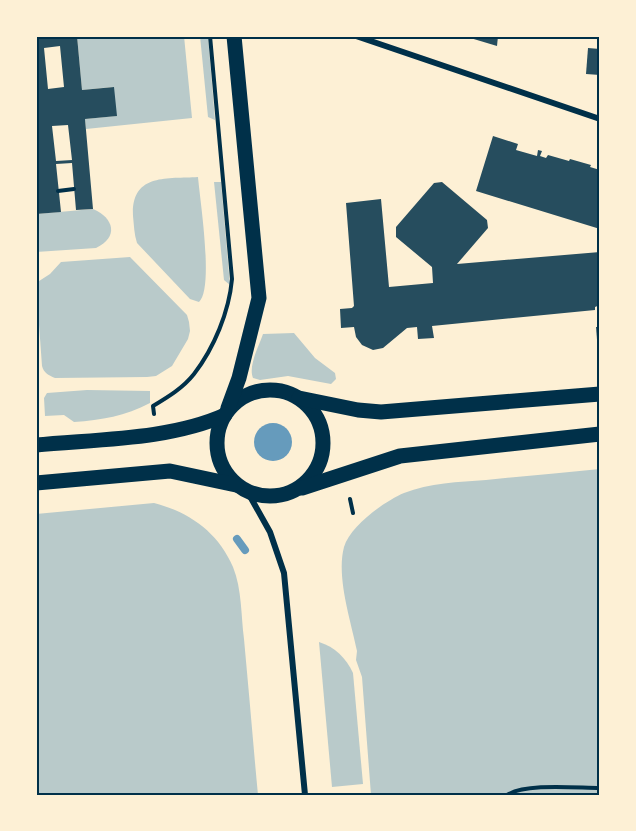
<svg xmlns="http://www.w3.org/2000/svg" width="636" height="831" font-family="'Noto Serif',serif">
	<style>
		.green { fill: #b9caca }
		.water { fill: #669bbc }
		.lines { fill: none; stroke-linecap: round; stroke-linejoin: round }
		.stream { stroke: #669bbc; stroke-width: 8 }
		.building { fill: #264d5e; fill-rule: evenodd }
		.path { stroke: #003049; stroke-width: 4 }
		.minor { stroke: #003049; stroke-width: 6 }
		.primary { stroke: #003049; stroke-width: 15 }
		.neatline { fill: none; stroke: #003049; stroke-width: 2 }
	</style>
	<rect width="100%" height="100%" fill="#fdf0d5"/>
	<!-- green -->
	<g class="green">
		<polygon points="77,36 184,36 192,118 86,129 85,119 116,116 113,87 82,90"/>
		<polygon points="200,36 208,36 215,120 208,117"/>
		<path d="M198,177C200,200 214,289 199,302L190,299L137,243C134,234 134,225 133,216C131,173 167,179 198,177Z"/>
		<polygon points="214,182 221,182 230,285 224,280"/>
		<path d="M93,209C114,218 119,237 96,248L36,252V214Z"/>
		<path d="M130,257L187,315L189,322L190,331L188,339L172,366L156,376L147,377L55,378C48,375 44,373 42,366L36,283L50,274L61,262Z"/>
		<path d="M294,333L315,358L335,373L336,379L331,384L288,376L260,380L253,378C248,366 259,346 263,334Z"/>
		<path d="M87,390L150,391V403C125,416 102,420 74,422L64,415L45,416L44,398L47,393Z"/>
		<path d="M600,469V795H371L362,677L356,660L357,651C351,621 336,577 344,547C350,526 385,501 404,493C429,483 459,482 486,480C524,476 562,473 600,469Z"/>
		<path d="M154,503C189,512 218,532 233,567C242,589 241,616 244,639C249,691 253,743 258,795H36V514Z"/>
		<path d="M319,642C335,647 346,658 353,673L363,784L332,787Z"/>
	</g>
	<!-- water -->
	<circle class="water" cx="273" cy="442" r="19"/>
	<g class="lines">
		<!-- stream -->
		<polyline class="stream" points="237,539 245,550"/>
	</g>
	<!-- building -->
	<g class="building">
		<path d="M36,36H77L82,90L114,87L117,116L85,119L93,209L76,210L72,163L56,164L61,212L36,214ZM60,46L64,87L48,89L44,48ZM68,125L72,160L56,161L52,126Z"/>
		<polygon points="467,36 498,36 497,46 467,37"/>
		<polygon points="588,48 600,49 600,75 586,74"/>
		<polygon points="493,136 518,144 516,150 537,156 538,150 542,151 540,156 546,158 548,155 569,161 570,159 591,165 590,167 600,170 600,229 476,191"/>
		<polygon points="442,182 487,220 488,228 457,264 600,252 600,305 595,307 595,310 432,326 434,338 418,339 417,327 407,328 383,348 373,350 362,345 356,337 354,327 341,328 340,309 352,308 354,306 346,203 381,199 389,287 433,283 432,267 396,237 396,227 434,183"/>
		<polygon points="596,327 600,327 600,352 598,352"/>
	</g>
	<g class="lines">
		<!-- path -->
		<g class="path">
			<polyline points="58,191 74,189"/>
			<path d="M154,414L153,406C168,397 183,388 194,374C214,348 229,312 232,279L210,36"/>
			<polyline points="350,499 353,513"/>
			<path d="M507,795C526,783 576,788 600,788"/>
		</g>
		<!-- minor -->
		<g class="minor">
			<polyline points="356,36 600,119"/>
			<polyline points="247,491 270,532 284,573 305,795"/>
		</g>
		<!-- primary -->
		<g class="primary">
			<circle cx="270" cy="443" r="53"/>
			<polyline points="299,398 358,410 381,412 600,394"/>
			<polyline points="228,408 239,378 259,298 234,36"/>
			<path d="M36,445C97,439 169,440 225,415"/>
			<polyline points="36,483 170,471 236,485"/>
			<polyline points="302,488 400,456 600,434"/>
		</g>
	</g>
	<!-- border -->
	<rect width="636" height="831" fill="none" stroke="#fdf0d5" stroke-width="75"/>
	<rect x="38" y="38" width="560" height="756" class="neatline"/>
</svg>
